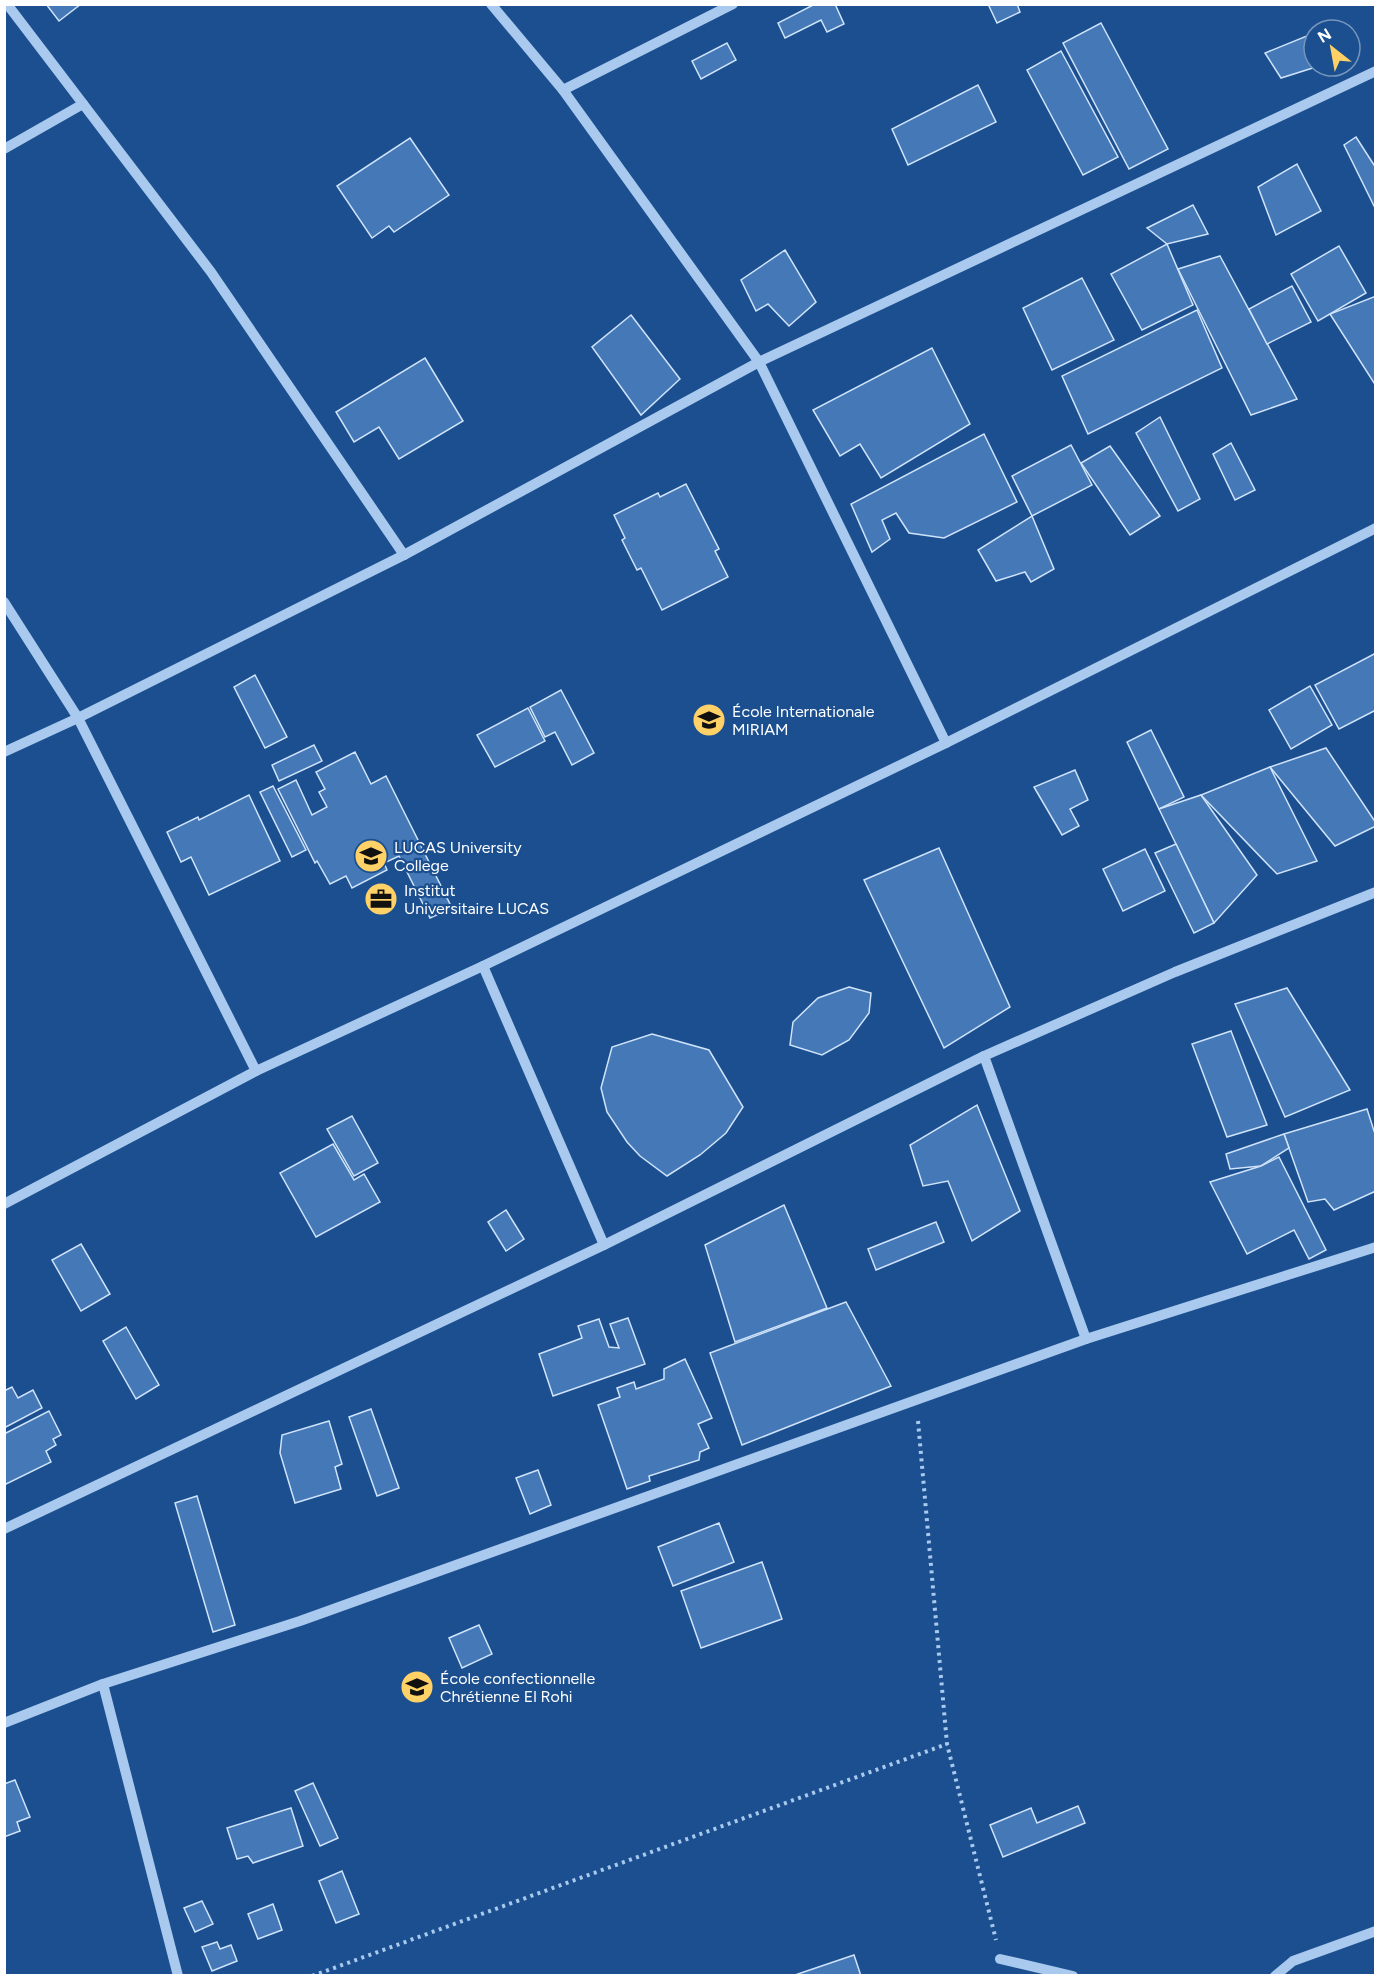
<svg xmlns="http://www.w3.org/2000/svg" width="1380" height="1980" font-family="Figtree,sans-serif">
	<style>
		.building { fill: #4478b7; stroke: #cfe3fa; stroke-width: 1.5 }
		.lines { fill: none; stroke-linecap: round; stroke-linejoin: round }
		.path { stroke: #a9c9ee; stroke-width: 4; stroke-dasharray: 3 4.5; stroke-linecap: butt }
		.minor { stroke: #a9c9ee; stroke-width: 10 }
		.labels { text-anchor: middle; stroke-width: 4.5; stroke-linejoin: round; paint-order: stroke }
		.poi-label { font-size: 16px; fill: #fff; stroke: #1b4f8f; text-anchor: start }
	</style>
	<rect width="100%" height="100%" fill="#1b4f8f"/>
	<!-- building -->
	<g class="building">
		<polygon points="46,4 81,4 59,21"/>
		<polygon points="815,4 835,4 844,24 827,32 821,20 785,38 778,23"/>
		<polygon points="988,4 1017,4 1020,12 997,23"/>
		<polygon points="1101,23 1168,149 1129,169 1063,43"/>
		<polygon points="1337,24 1341,30 1322,30"/>
		<polygon points="1314,33 1314,66 1319,66 1281,78 1265,53"/>
		<polygon points="1350,42 1359,54 1350,57"/>
		<polygon points="727,43 736,60 701,79 692,61"/>
		<polygon points="1061,51 1118,157 1083,175 1027,70"/>
		<polygon points="978,85 996,122 908,165 892,129"/>
		<polygon points="1356,137 1376,168 1376,210 1344,145"/>
		<polygon points="410,138 449,195 394,232 389,226 372,238 337,186"/>
		<polygon points="1297,164 1321,211 1276,235 1258,187"/>
		<polygon points="1193,205 1208,234 1167,244 1147,228"/>
		<polygon points="1167,244 1193,305 1142,330 1111,274"/>
		<polygon points="1339,246 1366,293 1318,321 1291,274"/>
		<polygon points="785,250 816,302 789,326 768,304 756,311 741,280"/>
		<polygon points="1220,256 1297,399 1251,415 1178,269"/>
		<polygon points="1082,278 1114,340 1052,370 1023,308"/>
		<polygon points="1292,286 1311,322 1267,344 1249,309"/>
		<polygon points="1376,296 1376,386 1330,314"/>
		<polygon points="1197,310 1222,368 1088,434 1062,376"/>
		<polygon points="631,315 680,379 641,415 592,347"/>
		<polygon points="932,348 970,424 881,478 860,444 840,456 813,410"/>
		<polygon points="425,358 463,421 399,459 379,427 354,442 336,412"/>
		<polygon points="1160,417 1200,499 1178,511 1136,433"/>
		<polygon points="984,434 1017,502 944,538 909,533 896,513 882,520 890,539 872,552 851,504"/>
		<polygon points="1231,443 1255,490 1235,500 1213,454"/>
		<polygon points="1071,445 1092,485 1032,516 1012,476"/>
		<polygon points="1110,446 1160,516 1130,535 1081,463"/>
		<polygon points="686,484 719,549 715,551 728,577 662,610 641,568 637,570 622,540 625,538 614,515 658,493 660,497"/>
		<polygon points="1032,516 1054,569 1031,582 1025,572 996,581 978,550"/>
		<polygon points="1376,653 1376,710 1339,729 1315,685"/>
		<polygon points="255,675 287,737 265,748 234,687"/>
		<polygon points="1310,686 1332,725 1291,749 1269,710"/>
		<polygon points="561,690 594,753 572,765 555,732 545,737 530,707"/>
		<polygon points="528,708 545,741 495,767 477,735"/>
		<polygon points="1151,730 1184,797 1159,809 1127,742"/>
		<polygon points="314,745 322,761 279,781 272,765"/>
		<polygon points="1326,748 1376,823 1376,826 1335,846 1270,767"/>
		<polygon points="355,752 371,784 386,776 452,908 430,918 399,856 384,863 387,870 352,888 346,876 330,884 317,861 315,863 278,789 296,780 312,815 327,807 319,792 325,789 316,772"/>
		<polygon points="1270,767 1317,861 1277,874 1201,795"/>
		<polygon points="1075,770 1088,800 1070,809 1079,826 1062,835 1034,787"/>
		<polygon points="273,786 306,850 292,857 260,792"/>
		<polygon points="249,795 280,861 209,895 191,857 181,862 167,832 198,817 199,820"/>
		<polygon points="1201,795 1257,875 1214,923 1159,809"/>
		<polygon points="1176,844 1214,923 1194,933 1155,853"/>
		<polygon points="939,848 1010,1007 944,1048 864,880"/>
		<polygon points="1145,849 1165,891 1123,911 1103,869"/>
		<polygon points="849,987 871,993 869,1013 849,1040 822,1055 790,1045 793,1022 818,998"/>
		<polygon points="1287,988 1350,1090 1285,1117 1235,1004"/>
		<polygon points="1231,1031 1267,1125 1227,1137 1192,1044"/>
		<polygon points="652,1034 709,1050 743,1107 726,1133 700,1155 667,1176 640,1156 627,1142 607,1112 601,1088 612,1047"/>
		<polygon points="977,1105 1020,1211 972,1241 948,1181 923,1186 910,1145"/>
		<polygon points="1367,1109 1376,1137 1376,1191 1334,1210 1325,1199 1308,1202 1284,1134"/>
		<polygon points="352,1116 378,1163 354,1176 327,1129"/>
		<polygon points="1284,1134 1289,1148 1261,1166 1230,1169 1226,1154"/>
		<polygon points="333,1144 354,1180 364,1174 380,1202 316,1237 280,1173"/>
		<polygon points="1279,1157 1326,1250 1309,1259 1294,1230 1247,1254 1210,1182 1261,1166"/>
		<polygon points="784,1205 827,1308 735,1342 705,1245"/>
		<polygon points="506,1210 524,1239 506,1251 488,1222"/>
		<polygon points="936,1222 944,1242 876,1270 868,1249"/>
		<polygon points="81,1244 110,1294 81,1311 52,1260"/>
		<polygon points="846,1302 891,1386 742,1445 710,1353"/>
		<polygon points="628,1318 645,1364 553,1396 539,1354 582,1338 578,1326 599,1319 609,1347 619,1348 610,1324"/>
		<polygon points="126,1327 159,1385 136,1399 103,1341"/>
		<polygon points="685,1359 712,1418 698,1424 709,1448 700,1452 699,1460 649,1476 650,1481 627,1489 598,1405 620,1397 617,1388 634,1382 636,1389 664,1379 664,1369"/>
		<polygon points="12,1387 18,1398 33,1390 42,1408 4,1428 4,1391"/>
		<polygon points="371,1409 399,1488 377,1496 349,1417"/>
		<polygon points="49,1411 61,1435 53,1439 56,1445 46,1451 51,1462 4,1485 4,1434"/>
		<polygon points="329,1421 342,1464 335,1467 341,1489 295,1503 280,1453 282,1435"/>
		<polygon points="538,1470 551,1505 530,1514 516,1478"/>
		<polygon points="197,1496 235,1625 213,1632 175,1503"/>
		<polygon points="719,1523 734,1562 673,1586 658,1547"/>
		<polygon points="762,1562 782,1619 701,1648 681,1591"/>
		<polygon points="479,1625 492,1654 462,1668 449,1638"/>
		<polygon points="15,1780 30,1817 17,1822 20,1831 4,1837 4,1784"/>
		<polygon points="313,1783 338,1838 320,1846 295,1791"/>
		<polygon points="1078,1806 1085,1823 1003,1857 990,1825 1031,1808 1037,1823"/>
		<polygon points="291,1808 303,1846 253,1863 248,1856 237,1859 227,1828"/>
		<polygon points="342,1871 359,1914 336,1923 319,1881"/>
		<polygon points="202,1901 213,1924 195,1932 184,1908"/>
		<polygon points="273,1904 282,1930 258,1939 248,1914"/>
		<polygon points="217,1942 220,1949 231,1945 237,1961 212,1971 202,1947"/>
		<polygon points="854,1955 861,1976 792,1976"/>
	</g>
	<g class="lines">
		<!-- path -->
		<g class="path">
			<polyline points="918,1421 947,1744 996,1940"/>
			<polyline points="312,1976 947,1744"/>
		</g>
		<!-- minor -->
		<g class="minor">
			<polyline points="7,4 211,272 404,555"/>
			<polyline points="491,4 563,90 759,362 946,743"/>
			<polyline points="563,90 733,4"/>
			<polyline points="4,149 83,104"/>
			<polyline points="4,602 78,718 256,1071"/>
			<polyline points="4,752 78,718 404,555 759,362 1376,71"/>
			<polyline points="483,966 604,1245"/>
			<polyline points="984,1056 1086,1339"/>
			<polyline points="4,1204 256,1071 483,966 946,743 1376,528"/>
			<polyline points="4,1529 604,1245 984,1056 1175,972 1376,892"/>
			<polyline points="103,1684 178,1976"/>
			<polyline points="4,1723 103,1684 300,1621 1086,1339 1376,1247"/>
			<polyline points="1000,1959 1073,1976"/>
			<polyline points="1275,1976 1293,1961 1376,1931"/>
		</g>
	</g>
	<!-- icons -->
	<defs>
		<symbol id="school-disc" viewBox="-11 -11 22 22"><circle r="9.5" fill="#ffd166" stroke="#1b4f8f"/><path d="M0-5L7-2L0 1L-7-2ZM-4 1L0 2.5L4 1V4Q0 6-4 4Z" fill="#111"/></symbol>
		<symbol id="university-disc" viewBox="-11 -11 22 22"><circle r="9.5" fill="#ffd166" stroke="#1b4f8f"/><path d="M0-5L7-2L0 1L-7-2ZM-4 1L0 2.5L4 1V4Q0 6-4 4Z" fill="#111"/></symbol>
		<symbol id="office-disc" viewBox="-11 -11 22 22"><circle r="9.5" fill="#ffd166" stroke="#1b4f8f"/><path d="M-6-3h4V-5.5h4V-3h4V5H-6ZM-1-4.5V-3h2v-1.5ZM-6 0V1H6V0Z" fill="#111"/></symbol>
	</defs>
	<g fill-rule="evenodd">
		<use href="#school-disc" x="690" y="701" width="38" height="38"/>
		<use href="#university-disc" x="352" y="837" width="38" height="38"/>
		<use href="#office-disc" x="362" y="880" width="38" height="38"/>
		<use href="#school-disc" x="398" y="1668" width="38" height="38"/>
	</g>
	<g class="labels">
		<!-- poi labels -->
		<g class="poi-label">
			<text x="732" y="717">École Internationale<tspan x="732" dy="18">MIRIAM</tspan></text>
			<text x="394" y="853">LUCAS University<tspan x="394" dy="18">College</tspan></text>
			<text x="404" y="896">Institut<tspan x="404" dy="18">Universitaire LUCAS</tspan></text>
			<text x="440" y="1684">École confectionnelle<tspan x="440" dy="18">Chrétienne El Rohi</tspan></text>
		</g>
	</g>
	<!-- border -->
	<rect width="1380" height="1980" fill="none" stroke="#ffffff" stroke-width="12"/>
	<!-- north arrow -->
	<g transform="translate(1332 48) rotate(329)"><circle r="28" fill="#1b4f8f" stroke="#7695bc" stroke-width="1.5"/>
	<path d="M0-4.5L10 22L0 15L-10 22Z" fill="#ffd166"/>
	<text y="-9" font-size="16" font-weight="bold" text-anchor="middle" fill="#ffffff">N</text>
	</g>
</svg>
